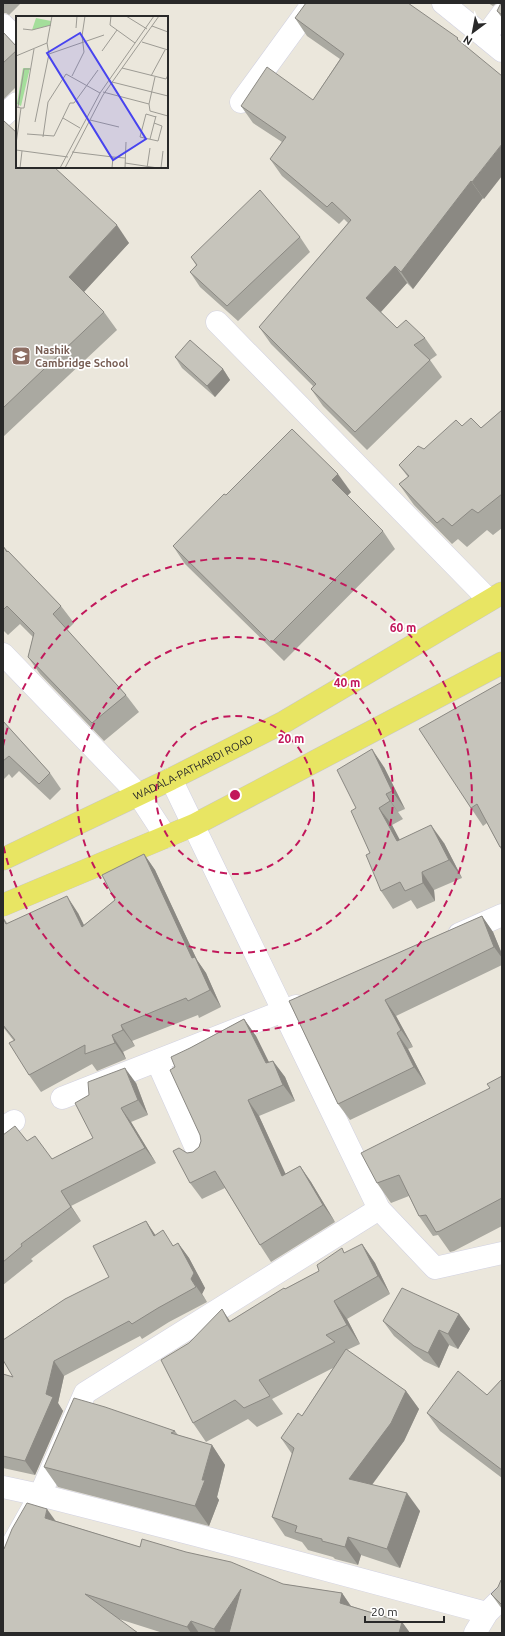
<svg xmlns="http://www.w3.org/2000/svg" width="505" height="1636" font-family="Ubuntu,sans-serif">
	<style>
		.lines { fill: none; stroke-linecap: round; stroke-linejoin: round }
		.minor-casing { stroke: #d1d1e1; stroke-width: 23 }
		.major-casing { stroke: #c7c7c7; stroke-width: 23 }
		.minor { stroke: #fff; stroke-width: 22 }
		.major { stroke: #e8e563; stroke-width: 22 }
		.wall { fill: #aaa9a1 }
		.shaded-wall { fill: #8b8983 }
		.building { fill: #c6c4bb; stroke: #8b8983 }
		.ring { fill: none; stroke: #c2185b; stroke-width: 2; stroke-dasharray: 7 5 }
		.labels { text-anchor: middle; stroke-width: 3.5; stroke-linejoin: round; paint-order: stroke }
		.education-label { font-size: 11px; font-weight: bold; fill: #785e54; stroke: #fff; text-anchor: start }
		.street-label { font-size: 11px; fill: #292929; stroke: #fff }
		.inset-road { fill: none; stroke: #9d9b94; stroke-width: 1 }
		.view { fill: #4844ef; fill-opacity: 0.15; stroke: #4844ef; stroke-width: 2 }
		.inset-edge { fill: none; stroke: #292929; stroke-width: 2 }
		.centre { fill: #c2185b; stroke: #fff; stroke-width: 2 }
		.ring-label { font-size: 12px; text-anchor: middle; font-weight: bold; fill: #c2185b; stroke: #fff; stroke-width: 3.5; stroke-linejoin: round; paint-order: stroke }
	</style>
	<rect width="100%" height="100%" fill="#ebe7dc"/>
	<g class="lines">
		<defs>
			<g id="minor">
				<polyline points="443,3 485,37"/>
				<polyline points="502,14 485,37 502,51"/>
				<polyline points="3,25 17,39"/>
				<polyline points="241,102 313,3"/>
				<polyline points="3,116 17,103"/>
				<polyline points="217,322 489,600"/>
				<polyline points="3,654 138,794 166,837"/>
				<polyline points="171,779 379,1209 435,1268 502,1253"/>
				<polyline points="459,934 502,915"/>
				<polyline points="157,1061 200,1157"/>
				<polyline points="62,1098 296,1006"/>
				<polyline points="3,1128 14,1121"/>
				<polyline points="3,1487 40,1495 196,1535 487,1613"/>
				<polyline points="3,1561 40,1495 85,1393 379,1209"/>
				<polyline points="475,1633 487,1613 502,1598"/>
			</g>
			<g id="major">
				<path id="s1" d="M3,859L171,779L284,722L502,593"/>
				<polyline points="3,905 194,825 502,663"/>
			</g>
		</defs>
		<!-- minor casing -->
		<use href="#minor" class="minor-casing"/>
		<!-- major casing -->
		<use href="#major" class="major-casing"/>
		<!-- minor -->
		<use href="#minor" class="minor"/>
		<!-- major -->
		<use href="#major" class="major"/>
	</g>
	<!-- wall -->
	<g class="wall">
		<polygon points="3,3 21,3 9,15 6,13 3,13"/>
		<polygon points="408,3 484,199 483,198 413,289 407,283 381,312 397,328 425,338 437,355 430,360 442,377 367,450 323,406 311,389 313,386 271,344 259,327 348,223 344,219 339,224 282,176 270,159 282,142 253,123 241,106 313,100 340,59 307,36 295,18"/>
		<polygon points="488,3 497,3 493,6"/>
		<polygon points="502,3 502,18 497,11"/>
		<polygon points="3,32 17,47 17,86 3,100"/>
		<polygon points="3,122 129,243 84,292 104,312 117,330 3,437"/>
		<polygon points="300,237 310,252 238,321 200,287 190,272 196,265 191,257"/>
		<polygon points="175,357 223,369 230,380 215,397 182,368"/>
		<polygon points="502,410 502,528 493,535 487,530 467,547 458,539 452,544 414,505 399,484 408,477 399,465 462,426 481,428"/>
		<polygon points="351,492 347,496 383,531 395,549 284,661 185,564 173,546 226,495"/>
		<polygon points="3,546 61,606 74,623 67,630 126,695 139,712 104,741 40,674 28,657 33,637 20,624 8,635 3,630"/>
		<polygon points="502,682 502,851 487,823 483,826 471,808"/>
		<polygon points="3,721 50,773 61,789 50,800 19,771 12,778 9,774 3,780"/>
		<polygon points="384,767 405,809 398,812 403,819 392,825 399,840 444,843 462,878 434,890 435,901 417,909 411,900 393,909 381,891 370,853 356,808"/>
		<polygon points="144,854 155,870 197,960 206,973 221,1007 199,1018 198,1015 132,1041 135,1046 123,1052 126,1059 97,1071 92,1064 41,1092 29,1075 14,1041 3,1027 3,917 7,923 78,913 84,925 115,900"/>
		<polygon points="482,916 493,932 502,954 502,965 396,1016 413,1047 408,1049 426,1084 350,1120 338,1104 289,1001"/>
		<polygon points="244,1019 256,1036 269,1062 273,1061 285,1077 295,1101 259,1116 285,1174 300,1166 311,1182 335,1222 271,1262 260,1245 225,1188 202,1199 190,1183 187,1153 193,1152 199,1147 201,1141 200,1135 175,1067 190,1048"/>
		<polygon points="502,1076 502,1226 454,1251 450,1252 438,1235 433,1236 419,1216 409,1196 391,1203 377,1183 490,1088"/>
		<polygon points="136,1083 148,1115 131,1122 156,1163 71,1206 81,1221 31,1259 33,1261 3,1285 3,1135 27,1141 52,1159 93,1138"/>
		<polygon points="146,1221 155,1235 174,1246 178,1243 189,1258 205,1288 202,1294 207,1302 169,1322 142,1339 140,1336 64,1376 58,1403 63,1411 35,1475 3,1468 3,1374 13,1377 109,1277"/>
		<polygon points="362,1244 375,1263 390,1294 347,1319 360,1344 347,1350 406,1391 419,1409 404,1441 372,1485 420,1511 400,1568 361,1555 358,1565 335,1559 333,1557 308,1550 302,1542 285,1536 272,1517 292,1454 281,1438 302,1416 333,1368 272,1399 283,1414 257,1427 248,1419 206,1442 193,1423 230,1321 285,1289 319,1271 345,1253"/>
		<polygon points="459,1314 470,1329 458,1349 449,1345 439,1368 424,1361 394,1336 383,1321"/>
		<polygon points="502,1379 502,1478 440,1431 427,1413 487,1395"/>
		<polygon points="175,1431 178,1435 212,1445 225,1465 217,1497 219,1500 209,1526 58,1487 44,1467"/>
		<polygon points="56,1521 140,1547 283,1584 342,1593 351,1606 402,1622 410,1633 163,1633 119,1619 4,1549"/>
		<polygon points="502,1579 502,1609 491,1594 498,1587"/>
	</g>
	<!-- shaded-wall -->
	<g class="shaded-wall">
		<polygon points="502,144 502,176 484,199 472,182"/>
		<polygon points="471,181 483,198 413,289 401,272"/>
		<polygon points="117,225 129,243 82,294 69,277"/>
		<polygon points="395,266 407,283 378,315 366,298"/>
		<polygon points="223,369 230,380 215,397 207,386"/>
		<polygon points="338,474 351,492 345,498 332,480"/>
		<polygon points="372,749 384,767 405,809 392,791"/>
		<polygon points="386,794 398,812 403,819 390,801"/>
		<polygon points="379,808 392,825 410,859 397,841"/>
		<polygon points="431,825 444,843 462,878 449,860"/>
		<polygon points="144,854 155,870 197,960 206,973 221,1007 210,990 192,958"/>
		<polygon points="422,872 434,890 435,901 423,883"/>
		<polygon points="67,896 78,913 93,944 82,927"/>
		<polygon points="482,916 493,932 502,954 502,958 494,947"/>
		<polygon points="385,1000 396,1016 413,1047 401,1030"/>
		<polygon points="244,1019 256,1036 277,1079 266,1063"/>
		<polygon points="121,1025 132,1041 135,1046 123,1030"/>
		<polygon points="397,1033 408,1049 426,1084 414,1067"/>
		<polygon points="112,1035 123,1052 126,1059 115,1043"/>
		<polygon points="273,1061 285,1077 295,1101 283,1085"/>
		<polygon points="125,1068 136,1083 148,1115 138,1100"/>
		<polygon points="248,1100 259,1116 294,1192 282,1176"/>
		<polygon points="121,1108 131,1122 156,1163 145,1148"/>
		<polygon points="300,1166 311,1182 335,1222 323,1205"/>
		<polygon points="61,1191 81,1221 71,1207"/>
		<polygon points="146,1221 156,1236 154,1236"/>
		<polygon points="178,1243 189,1258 205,1288 202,1294 207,1302 191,1279"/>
		<polygon points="362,1244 375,1263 390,1294 378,1276"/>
		<polygon points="334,1301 347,1319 360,1344 347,1325"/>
		<polygon points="222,1309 234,1327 229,1322"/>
		<polygon points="459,1314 470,1329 458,1349 448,1334"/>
		<polygon points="439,1330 449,1345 439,1368 428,1353"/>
		<polygon points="54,1361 64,1376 58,1403 63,1411 35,1475 25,1461 46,1394"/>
		<polygon points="406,1391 419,1409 404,1441 362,1498 349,1479"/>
		<polygon points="212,1445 225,1465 217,1497 219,1500 209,1526 195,1506"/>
		<polygon points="407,1493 420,1511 400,1568 387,1549"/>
		<polygon points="47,1509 60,1527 45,1518"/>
		<polygon points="348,1537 361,1555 358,1565 345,1547"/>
		<polygon points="241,1589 236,1633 216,1633 214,1629"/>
		<polygon points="342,1593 354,1611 340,1603"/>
		<polygon points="191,1621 199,1633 191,1633 187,1627"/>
		<polygon points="402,1622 410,1633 399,1633"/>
	</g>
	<!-- building -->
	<g class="building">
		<polygon points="306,3 408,3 458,38 457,39 502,76 502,144 472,182 471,181 401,272 395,266 366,298 397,328 406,320 425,338 414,345 430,360 355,432 311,389 316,384 259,327 351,220 332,202 327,207 270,159 286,137 241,106 267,67 313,100 344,54 295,18"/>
		<polygon points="501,3 502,3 502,15 497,11"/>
		<polygon points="3,32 17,47 17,50 3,63"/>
		<polygon points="4,121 17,133 17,167 54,167 117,225 69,277 104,312 3,408 3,122"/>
		<polygon points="260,190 300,237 227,306 190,272 197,265 191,257"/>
		<polygon points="190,340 223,369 207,386 175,357"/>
		<polygon points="502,410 502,494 478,513 472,509 452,526 443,518 437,523 399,484 409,476 399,465 418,446 424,449 456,420 462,426 471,418 481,428"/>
		<polygon points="292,429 338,474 332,480 383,531 271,643 173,546 224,494 226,495"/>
		<polygon points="3,546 7,552 8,551 61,606 53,614 126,695 92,723 28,657 34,633 7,606 3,610"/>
		<polygon points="502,682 502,847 500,847 477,804 471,808 419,729"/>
		<polygon points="3,721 50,773 39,784 9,756 3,761"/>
		<polygon points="372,749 392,791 386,794 390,801 379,808 397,841 431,825 449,860 422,872 423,883 405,891 400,882 381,891 366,855 370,853 351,811 356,808 337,770"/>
		<polygon points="144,854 192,958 195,957 210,990 188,1001 186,998 121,1025 123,1030 112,1035 115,1043 85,1054 85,1045 29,1075 9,1043 15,1040 3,1025 3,918 6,924 67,896 82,927 115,900 102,875"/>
		<polygon points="482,916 494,947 385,1000 401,1030 397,1033 414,1067 338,1104 289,1001"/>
		<polygon points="244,1019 266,1063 273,1061 283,1085 248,1100 282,1176 300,1166 323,1205 260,1245 215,1171 190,1183 173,1151 179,1148 187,1153 193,1152 199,1147 201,1141 200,1135 170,1070 175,1067 171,1057 190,1048"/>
		<polygon points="125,1068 138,1100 121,1108 145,1148 61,1191 71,1207 21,1244 22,1246 3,1262 3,1135 15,1126 27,1141 35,1136 52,1159 93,1138 75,1103 89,1095 88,1082"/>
		<polygon points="502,1076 502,1198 440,1231 436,1232 426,1215 419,1216 399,1175 377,1183 361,1153 490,1088 487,1084"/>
		<polygon points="146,1221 154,1236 163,1230 173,1246 178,1243 194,1273 191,1279 196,1287 158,1308 132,1324 129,1321 54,1361 46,1394 53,1397 25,1461 3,1456 3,1374 13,1377 3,1360 3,1340 65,1299 109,1277 93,1246"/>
		<polygon points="362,1244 378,1276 334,1301 347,1325 326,1335 335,1342 259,1380 270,1396 244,1408 235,1400 193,1423 161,1360 189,1343 222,1309 229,1322 284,1288 285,1289 319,1271 317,1265 342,1248 344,1253"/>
		<polygon points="402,1288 459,1314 448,1334 439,1330 428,1353 414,1346 383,1321"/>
		<polygon points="346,1349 406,1391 391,1423 349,1479 407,1493 387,1549 348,1537 345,1547 322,1541 322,1539 295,1532 297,1526 272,1517 294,1448 281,1438 298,1413 302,1416"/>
		<polygon points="458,1371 487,1395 502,1379 502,1470 427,1413"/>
		<polygon points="74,1398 105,1407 175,1431 171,1433 212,1445 202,1480 205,1480 195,1506 44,1467"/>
		<polygon points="27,1503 47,1509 45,1518 140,1547 142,1539 186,1552 231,1562 283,1584 342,1593 340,1603 402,1622 399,1633 229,1633 241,1589 214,1629 191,1621 187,1627 85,1594 138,1633 3,1633 3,1549 4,1549 12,1529"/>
		<polygon points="502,1579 502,1605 491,1594 498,1587 501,1580"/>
	</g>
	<!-- distance rings -->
	<g class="ring">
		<circle cx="235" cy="795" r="79"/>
		<circle cx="235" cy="795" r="158"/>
		<path d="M3 746A237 237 0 1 1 3 844"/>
	</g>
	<!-- icons -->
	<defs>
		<symbol id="school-square" viewBox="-11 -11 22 22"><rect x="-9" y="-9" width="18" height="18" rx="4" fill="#8d6e63" stroke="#fff"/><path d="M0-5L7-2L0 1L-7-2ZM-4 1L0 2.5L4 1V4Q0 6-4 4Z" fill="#fff"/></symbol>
	</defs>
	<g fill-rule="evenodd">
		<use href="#school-square" x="10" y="345" width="22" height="22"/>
	</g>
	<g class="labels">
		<!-- education labels -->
		<g class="education-label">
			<text x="35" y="354">Nashik<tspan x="35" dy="13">Cambridge School</tspan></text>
		</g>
		<!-- street labels -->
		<g class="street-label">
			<text dy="4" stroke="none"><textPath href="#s1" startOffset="211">WADALA-PATHARDI ROAD</textPath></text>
		</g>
	</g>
	<!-- overview -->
	<g transform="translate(16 16)">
		<rect width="152" height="152" fill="#ebe7dc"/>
		<path d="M20,2L35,5V9L16,14ZM7,52H14L5,90L1,88Z" fill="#a4de9b"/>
		<path class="inset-road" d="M95,0L94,9L119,27M110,0L131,13M136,10L152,16M60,12L61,0M7,13L16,14L35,9M126,26L152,34M86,35L101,14M33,38L88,19M0,40L31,27L36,0M106,52L150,63L152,59M56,60L68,36L66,20L69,0M135,60L149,34M96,66L152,80M87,76L133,88L134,95L152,100M133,88L139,61M0,91L5,92L0,128M2,91L8,53H15M5,92H8L18,33M47,102L64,112M74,104L103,111M19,106L33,38L31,27M138,107L146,110L142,125L124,121L130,98L140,101M11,118L38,120L54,87H58L82,54M27,121L32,86L50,58L84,77M134,123L140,100M0,134L52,141M56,136L97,141L96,152M97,141L109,142M109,147L142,152M4,152L6,135M44,152L84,77L138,0M49,152L87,79L143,0M109,152L110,126M131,152L134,132M145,152L147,135"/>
		<path class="view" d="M64,17L130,123L97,144L31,37Z"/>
		<rect width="152" height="152" class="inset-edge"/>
	</g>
	<circle cx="235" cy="795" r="6" class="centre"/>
	<g class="ring-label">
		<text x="403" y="632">60 m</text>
		<text x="347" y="687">40 m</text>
		<text x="291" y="743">20 m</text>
	</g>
	<!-- border -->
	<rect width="505" height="1636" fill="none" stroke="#292929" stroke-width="8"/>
	<!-- north arrow -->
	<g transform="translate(473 32) rotate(212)" stroke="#ffffff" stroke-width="3" paint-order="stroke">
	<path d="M0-3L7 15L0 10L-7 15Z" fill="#292929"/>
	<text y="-6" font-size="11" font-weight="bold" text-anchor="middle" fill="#292929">N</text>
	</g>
	<!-- scale -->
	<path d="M365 1616v6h79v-6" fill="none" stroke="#292929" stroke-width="2"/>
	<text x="371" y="1616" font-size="12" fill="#292929" stroke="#ffffff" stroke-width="3" paint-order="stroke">20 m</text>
</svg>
